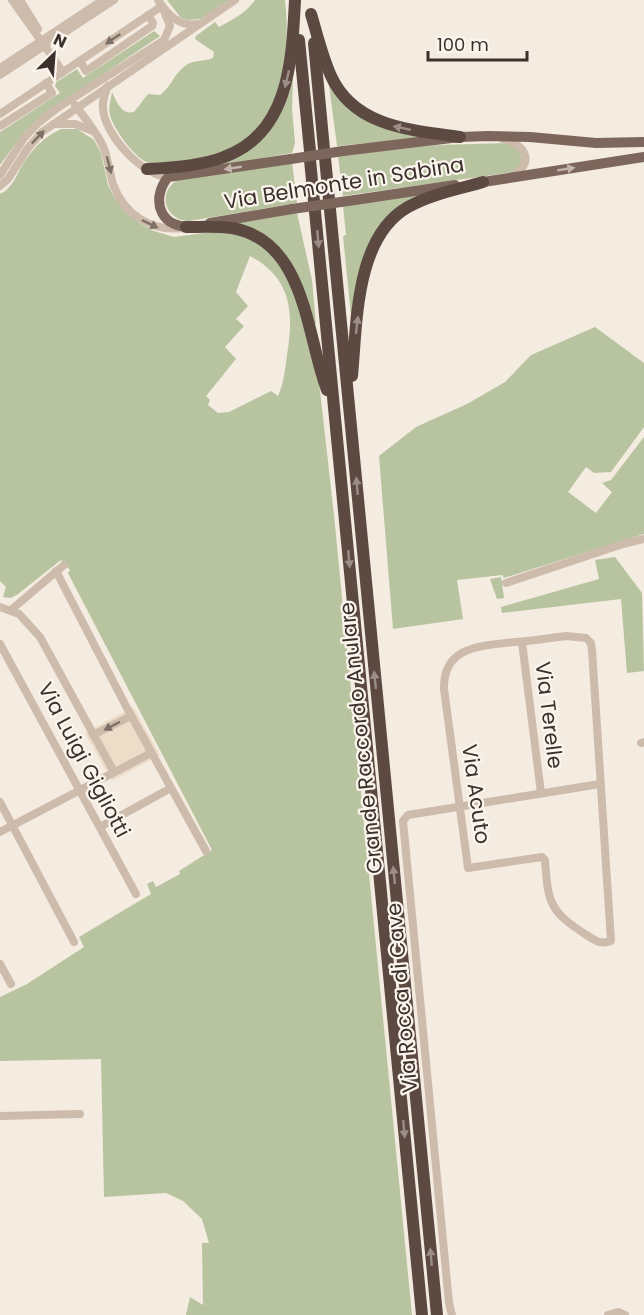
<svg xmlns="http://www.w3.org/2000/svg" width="644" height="1315" font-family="Poppins,sans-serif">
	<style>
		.green { fill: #b8c4a0; fill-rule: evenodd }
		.plaza { fill: #ecdcc8 }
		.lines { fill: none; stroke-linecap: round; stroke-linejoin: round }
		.minor { stroke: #cdbbac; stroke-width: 8 }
		.major { stroke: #7d675c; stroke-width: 10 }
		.highway { stroke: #5c4a42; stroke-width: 12 }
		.major-bridge { stroke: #7d675c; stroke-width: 10 }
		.oneway { fill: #7d6f65 }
		.oneway2 { fill: #9c8e87 }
		.oneway3 { fill: #c2b5ac }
		.labels { text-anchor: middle; stroke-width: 4.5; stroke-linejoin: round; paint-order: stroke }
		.street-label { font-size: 21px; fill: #3b302b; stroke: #fbf5ee }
	</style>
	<rect width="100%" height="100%" fill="#f4ebe1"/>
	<!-- green -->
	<g class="green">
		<polygon points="167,0 229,0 200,19 188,20 181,18"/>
		<path d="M255,0H285C291,57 284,122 226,152C219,156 208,156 200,158C184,161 166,167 150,163C136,161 113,128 110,115C108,107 111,100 112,92C117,102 121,115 134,112L148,94L160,95C171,87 174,74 185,66C194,59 204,62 213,58L214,52L195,39L196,36L215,22L219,27C232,20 246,13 255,0Z"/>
		<polygon points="154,31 160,36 46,113 25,131 0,165 0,132 60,93 55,86 55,83 77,69 83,78"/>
		<polygon points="291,77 293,78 292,108 295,143 292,153 223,165 221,163 249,146"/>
		<polygon points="328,78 346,101 431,137 337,146"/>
		<path d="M61,129H77L94,140L101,153L108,185L114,197L125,211L139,223L154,231L174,237L219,231L237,234L262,244L291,280L317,364L334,515L412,1315H186L190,1297L203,1305L202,1243H209L202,1219L183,1201L166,1193L104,1197L101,1059L0,1061V997L27,984L84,947L79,937L151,894L147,884L153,881L156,887L180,874L179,871L212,850L68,573L70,570L61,560L18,594L11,598L3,597L6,587L0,581V194C13,188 16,175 23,164C33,148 44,137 61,129ZM250,256C292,278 294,313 287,355C285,369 284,383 278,396L271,391L229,412L218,413L208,405L210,400L206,396L236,359L225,347L244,326L236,319L248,306L236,292Z"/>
		<polygon points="509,143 516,145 523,161 513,172 343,196 338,156 437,145"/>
		<path d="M292,162L297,203L189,221C165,220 157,193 177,180Z"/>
		<polygon points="430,193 378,232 352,326 343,236 346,235 343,206"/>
		<polygon points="297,213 312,280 316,324 314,324 292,265 224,223"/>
		<polygon points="595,327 644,363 644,427 611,472 594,473 586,467 568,492 596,513 612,492 602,483 611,480 644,437 644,534 504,578 502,575 457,580 463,619 393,629 379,456 416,427 467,404 505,382 531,355"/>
		<polygon points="615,557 642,593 644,671 627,673 621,599 502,613 501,607 599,579 595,560"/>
		<polygon points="501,577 504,598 497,599 490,579"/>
	</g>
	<!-- plaza -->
	<polygon class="plaza" points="133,707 160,755 112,781 85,733"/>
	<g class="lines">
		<!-- minor -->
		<g class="minor">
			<polyline points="12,0 63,72"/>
			<polyline points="20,0 38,29"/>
			<path d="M158,0C168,15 179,27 198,24"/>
			<polyline points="80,61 86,71 152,26 153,23 148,15"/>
			<polyline points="0,68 103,0"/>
			<polyline points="0,75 114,0"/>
			<path d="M108,86C105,94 102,100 103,109C105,135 142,176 168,177"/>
			<path d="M75,105C84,117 95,130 102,144C108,156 109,171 113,184C124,215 152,232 183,228"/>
			<polyline points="0,114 162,6"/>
			<polyline points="54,124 75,124 93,131"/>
			<polyline points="0,126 52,93 46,83"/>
			<path d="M503,139C526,145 535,162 512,176"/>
			<polyline points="0,175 24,138 38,123 56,109 164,40 170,26 162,6"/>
			<polyline points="0,186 8,179 28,148 42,132 235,0"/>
			<polyline points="56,571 128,710 206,851"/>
			<polyline points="506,583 623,544 644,539"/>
			<polyline points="0,607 19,614 40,637 114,772"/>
			<polyline points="11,610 64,565"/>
			<path d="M566,636L586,638L591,643L592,650L611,941C600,945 594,940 585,934C549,911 548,902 545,860L542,857L468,868L444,689C443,645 482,646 515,642C532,641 549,638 566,636Z"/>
			<polyline points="522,642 541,793"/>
			<polyline points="0,644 136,894"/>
			<polyline points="93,735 131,716"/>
			<polyline points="641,743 644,742"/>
			<polyline points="0,802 74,942"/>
			<polyline points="100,827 171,788"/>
			<polyline points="0,832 151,753"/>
			<polyline points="0,964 11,984"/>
			<polyline points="0,1116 80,1114"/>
			<polyline points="452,1315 449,1303 403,821 408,815 600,784"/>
			<polyline points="608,1315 618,1312 625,1315"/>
		</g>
		<!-- major -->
		<g class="major">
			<polyline points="343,151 460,137 488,136 530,137 596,143 644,142"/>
			<polyline points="477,183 644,157"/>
			<polyline points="355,200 455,185"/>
			<polyline points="210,223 292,209"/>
			<path d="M194,226C162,231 149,201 168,177L291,159"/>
		</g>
		<!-- highway -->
		<g class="highway">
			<path d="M311,14C317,34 322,56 331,76C354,127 411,130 460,137"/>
			<polyline points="299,40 310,151"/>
			<polyline points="314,43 324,149"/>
			<polyline points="325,158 437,1315"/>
			<polyline points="310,160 422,1315"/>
			<path d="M147,169C172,168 201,166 224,157C290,133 292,59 295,0"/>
			<path d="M186,227C201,227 217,226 232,228C306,241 306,335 327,390"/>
			<path d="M352,376C357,323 355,237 408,207C431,194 459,189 483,182"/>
		</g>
		<!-- major-bridge -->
		<g class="major-bridge">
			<polyline points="291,159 343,151"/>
			<polyline points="292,209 355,200"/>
		</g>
	</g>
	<!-- one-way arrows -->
	<defs><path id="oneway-solid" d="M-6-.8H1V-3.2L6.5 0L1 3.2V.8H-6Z" transform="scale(1.5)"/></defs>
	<g class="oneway">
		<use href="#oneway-solid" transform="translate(113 39) rotate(146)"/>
		<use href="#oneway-solid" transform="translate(38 137) rotate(-46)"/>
		<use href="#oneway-solid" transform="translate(109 165) rotate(76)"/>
		<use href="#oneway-solid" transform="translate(150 224) rotate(26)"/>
		<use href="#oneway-solid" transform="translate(112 726) rotate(152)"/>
	</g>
	<g class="oneway2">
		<use href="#oneway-solid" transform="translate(287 79) rotate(103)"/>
		<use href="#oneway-solid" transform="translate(402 128) rotate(-168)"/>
		<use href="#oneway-solid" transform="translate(318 239) rotate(85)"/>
		<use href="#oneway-solid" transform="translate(357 325) rotate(-83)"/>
		<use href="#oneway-solid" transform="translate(357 486) rotate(-95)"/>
		<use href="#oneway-solid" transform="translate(349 559) rotate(85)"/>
		<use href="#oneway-solid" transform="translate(375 680) rotate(-96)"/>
		<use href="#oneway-solid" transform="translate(394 875) rotate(-96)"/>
		<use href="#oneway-solid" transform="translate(404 1129) rotate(85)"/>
		<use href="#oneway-solid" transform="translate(431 1257) rotate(-95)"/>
	</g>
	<g class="oneway3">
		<use href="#oneway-solid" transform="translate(233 168) rotate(171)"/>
		<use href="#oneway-solid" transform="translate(566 169) rotate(-9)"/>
	</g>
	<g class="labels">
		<!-- street labels -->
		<g class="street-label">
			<text transform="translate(344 183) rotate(-9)" y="7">Via Belmonte in Sabina</text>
			<text transform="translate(549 715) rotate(83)" y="7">Via Terelle</text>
			<text transform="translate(361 738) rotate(-96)" y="7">Grande Raccordo Anulare</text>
			<text transform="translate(84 760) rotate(62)" y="7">Via Luigi Gigliotti</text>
			<text transform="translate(476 794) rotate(82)" y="7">Via Acuto</text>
			<text transform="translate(402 998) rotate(-95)" y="7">Via Rocca di Cave</text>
		</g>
	</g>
	<!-- north arrow -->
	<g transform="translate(54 54) rotate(25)" stroke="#fbf5ee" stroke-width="4.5" paint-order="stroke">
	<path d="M0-4.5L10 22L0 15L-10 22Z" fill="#3b302b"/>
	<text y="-9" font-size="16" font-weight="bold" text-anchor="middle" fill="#3b302b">N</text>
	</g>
	<!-- scale -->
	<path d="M428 51v9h99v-9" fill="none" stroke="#3b302b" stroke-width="3"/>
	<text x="437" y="51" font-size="18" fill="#3b302b" stroke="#fbf5ee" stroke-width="4.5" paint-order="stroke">100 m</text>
</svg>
